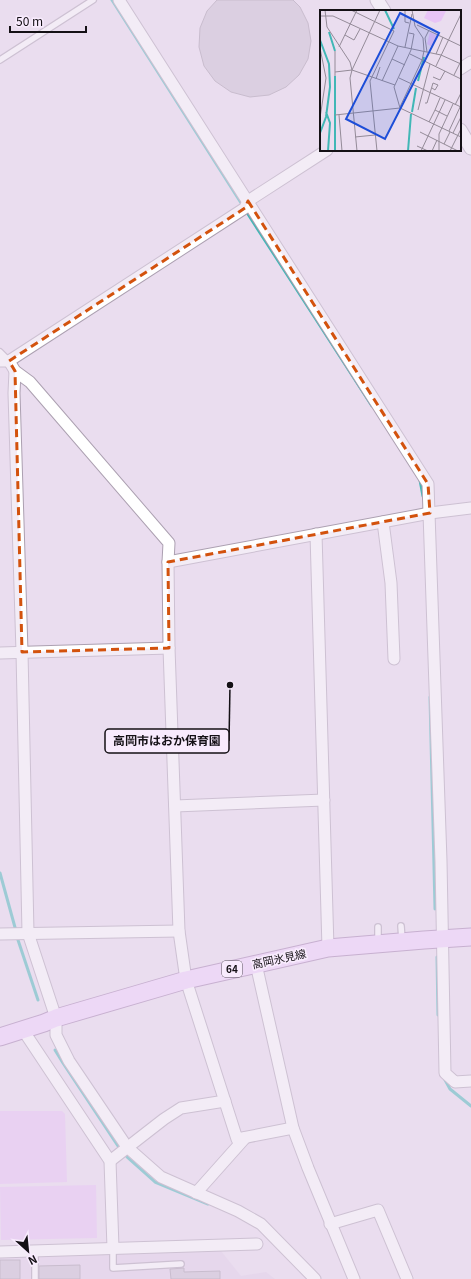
<svg xmlns="http://www.w3.org/2000/svg" width="471" height="1279" font-family="Georgia,'Noto Sans JP',serif">
	<style>
		.built { fill: #e2d1e9 }
		.green { fill: #e8c4f6 }
		.lines { fill: none; stroke-linecap: round; stroke-linejoin: round }
		.stream { stroke: #41b7b6; stroke-width: 3 }
		.building { fill: #cbbfd0; stroke: #a196a6 }
		.service-casing { stroke: #aca0b1; stroke-width: 8 }
		.minor-casing { stroke: #aca0b1; stroke-width: 13 }
		.tertiary-casing { stroke: #aca0b1; stroke-width: 15 }
		.primary-casing { stroke: #9f7bac; stroke-width: 19 }
		.service { stroke: #fff; stroke-width: 5.5 }
		.minor { stroke: #fff; stroke-width: 11 }
		.tertiary { stroke: #fff; stroke-width: 13 }
		.primary { stroke: #f2d3fe; stroke-width: 17 }
		.marked { fill: none; stroke: #d3520d; stroke-width: 3; stroke-dasharray: 8 5; stroke-linejoin: round }
		.labels { text-anchor: middle; stroke-width: 3.5; stroke-linejoin: round; paint-order: stroke }
		.shield { fill: #f8ebfd; stroke: #58525b; stroke-width: 1 }
		.shield-label { font-size: 10px; font-weight: bold; fill: #141015 }
		.street-label { font-size: 11px; fill: #141015; stroke: #f8ebfd }
		.inset-river { fill: none; stroke: #41b7b6; stroke-width: 2 }
		.inset-road { fill: none; stroke: #948b98; stroke-width: 1 }
		.view { fill: #1d4ed8; fill-opacity: 0.15; stroke: #1d4ed8; stroke-width: 2 }
		.inset-edge { fill: none; stroke: #141015; stroke-width: 2 }
		.leader { fill: none; stroke: #141015; stroke-width: 1.5 }
		.callout-dot { fill: #141015; stroke: #f8ebfd; stroke-width: 1.5 }
		.callout { fill: #f8ebfd; stroke: #141015; stroke-width: 1.5 }
		.callout-label { font-size: 12px; text-anchor: middle; font-weight: bold; fill: #141015 }
	</style>
	<rect width="100%" height="100%" fill="#eaddef"/>
	<!-- built -->
	<polygon class="built" points="221,1251 241,1276 266,1272 275,1279 0,1279 0,1256"/>
	<!-- green -->
	<g class="green">
		<polygon points="0,1111 62,1111 65,1114 67,1182 0,1184"/>
		<polygon points="96,1185 97,1238 1,1240 0,1187"/>
	</g>
	<g class="lines">
		<!-- stream -->
		<g class="stream">
			<polyline points="112,0 243,206"/>
			<polyline points="246,211 372,406"/>
			<polyline points="420,480 423,496"/>
			<polyline points="430,697 435,909"/>
			<polyline points="0,873 16,931"/>
			<polyline points="17,937 38,1000"/>
			<polyline points="437,957 438,1015"/>
			<polyline points="55,1050 63,1063 118,1146"/>
			<polyline points="444,1078 450,1089 471,1106"/>
			<polyline points="127,1157 155,1182 208,1204"/>
		</g>
	</g>
	<!-- building -->
	<g class="building">
		<polygon points="217,0 293,0 300,7 308,23 311,41 308,59 299,75 286,87 269,95 250,97 231,92 215,81 204,66 199,47 200,28 207,11"/>
		<rect x="0" y="1260" width="20" height="19"/>
		<polygon points="80,1265 80,1279 39,1279 39,1266"/>
		<polygon points="184,1268 184,1272 220,1271 220,1279 171,1279 170,1269"/>
	</g>
	<g class="lines">
		<defs>
			<g id="service">
				<polyline points="0,60 93,0"/>
				<polyline points="0,352 9,361"/>
				<polyline points="401,926 402,940"/>
				<polyline points="378,927 378,943"/>
				<polyline points="113,1248 113,1268 181,1264"/>
				<polyline points="35,1251 35,1279"/>
			</g>
			<g id="minor">
				<polyline points="119,0 428,484 441,861 445,1073 455,1082 471,1081"/>
				<polyline points="460,69 471,62"/>
				<polyline points="0,361 9,361 245,208 248,201 327,150"/>
				<polyline points="9,361 15,371 30,382 169,543 168,562 169,648 179,931 186,980 237,1139 293,1128"/>
				<polyline points="15,371 14,393 22,652 28,933 56,1018 56,1035 69,1061 127,1147 161,1177 238,1211 261,1224 315,1279"/>
				<polyline points="383,522 391,583 394,659"/>
				<polyline points="316,534 328,948"/>
				<polyline points="168,562 430,513 471,508"/>
				<polyline points="0,653 169,648"/>
				<polyline points="175,806 324,800"/>
				<polyline points="0,934 179,931"/>
				<polyline points="256,964 293,1128 308,1168 354,1279"/>
				<polyline points="23,1030 110,1161 113,1248"/>
				<polyline points="110,1161 164,1119 181,1108 225,1101"/>
				<polyline points="196,1193 245,1138"/>
				<polyline points="330,1224 378,1210 407,1279"/>
				<polyline points="0,1252 257,1244"/>
			</g>
			<g id="tertiary">
				<polyline points="377,0 384,11"/>
				<polyline points="460,130 471,148"/>
			</g>
			<polyline id="primary" points="0,1037 44,1023 56,1018 186,980 328,948 424,940 471,937"/>
		</defs>
		<!-- service casing -->
		<use href="#service" class="service-casing"/>
		<!-- minor casing -->
		<use href="#minor" class="minor-casing"/>
		<!-- tertiary casing -->
		<use href="#tertiary" class="tertiary-casing"/>
		<!-- primary casing -->
		<use href="#primary" class="primary-casing"/>
		<!-- service -->
		<use href="#service" class="service"/>
		<!-- minor -->
		<use href="#minor" class="minor"/>
		<!-- tertiary -->
		<use href="#tertiary" class="tertiary"/>
		<!-- primary -->
		<use href="#primary" class="primary"/>
	</g>
	<!-- marked area -->
	<path d="M0 0H471V1279H0ZM248,201L428,484L430,513L168,562L169,648L22,652L15,371L9,361L245,208Z" fill="#eaddef" fill-opacity=".55" fill-rule="evenodd"/>
	<path class="marked" d="M248,201L428,484L430,513L168,562L169,648L22,652L15,371L9,361L245,208Z"/>
	<g class="labels">
		<!-- shield labels -->
		<rect class="shield" x="222" y="961" width="20" height="16" rx="3"/>
		<g class="shield-label">
			<text x="232" y="973">64</text>
		</g>
		<!-- street labels -->
		<g class="street-label">
			<text transform="translate(279 959) rotate(-12)" y="4">高岡氷見線</text>
		</g>
	</g>
	<!-- overview -->
	<g transform="translate(320 10)">
		<rect width="141" height="141" fill="#eaddef"/>
		<path d="M108,0H125L126,1L121,11L115,13L104,8ZM110,22L118,26L112,37L107,34Z" fill="#e8c4f6"/>
		<path class="inset-river" d="M65,0L74,19M9,22L15,41M0,30L9,54L10,77L6,107L0,123M98,71L104,47M6,102L10,113L8,141M92,102L96,78M15,141V66M88,141L91,104"/>
		<path class="inset-road" d="M5,0L7,17L30,52L32,60L30,68L37,141M31,0L74,21L50,71L57,141M85,0V12L89,13M0,6H13L78,36L121,45L141,54M97,15L141,36M25,25L34,30L40,19M19,37L37,0M85,37L92,4M0,38L6,68L0,108M107,42L105,28L109,20M90,44L141,69M116,44L123,27M72,49L85,55M116,56L141,4M32,60L75,75M32,60L60,0M15,62L32,60M134,65L141,51M15,66V41M113,67L120,70L125,61M79,68L141,97M56,69L60,57M62,71L78,36M112,78L115,80L118,75L113,73M120,88L115,100L127,106M105,93H107L113,73M135,95L141,83M80,97L102,50L104,41L103,28L95,16L92,0M80,98L74,77L91,40L94,24L89,23M98,100L110,54M15,105L80,98L141,127M19,105L22,141M109,112L115,100M129,121L141,95M100,122L138,141M133,123L141,107M35,127L55,125M124,134L130,122M97,136L108,141M101,141L125,90M112,141L117,130M119,141V124L133,94M130,141L141,119"/>
		<path class="view" d="M80,3L119,23L65,129L26,109Z"/>
		<rect width="141" height="141" class="inset-edge"/>
	</g>
	<!-- callouts -->
	<path class="leader" d="M230 685L229 741"/>
	<circle class="callout-dot" cx="230" cy="685" r="4"/>
	<rect class="callout" x="105" y="729" width="124" height="24" rx="4"/>
	<g class="callout-label">
		<text x="167" y="745">高岡市はおか保育園</text>
	</g>
	<!-- north arrow -->
	<g transform="translate(28 1251) rotate(153)" stroke="#f8ebfd" stroke-width="3" paint-order="stroke">
	<path d="M0-3L7 15L0 10L-7 15Z" fill="#141015"/>
	<text y="-6" font-size="11" font-weight="bold" text-anchor="middle" fill="#141015">N</text>
	</g>
	<!-- scale -->
	<path d="M10 26v6h76v-6" fill="none" stroke="#141015" stroke-width="2"/>
	<text x="16" y="26" font-size="12" fill="#141015" stroke="#f8ebfd" stroke-width="3" paint-order="stroke">50 m</text>
</svg>
